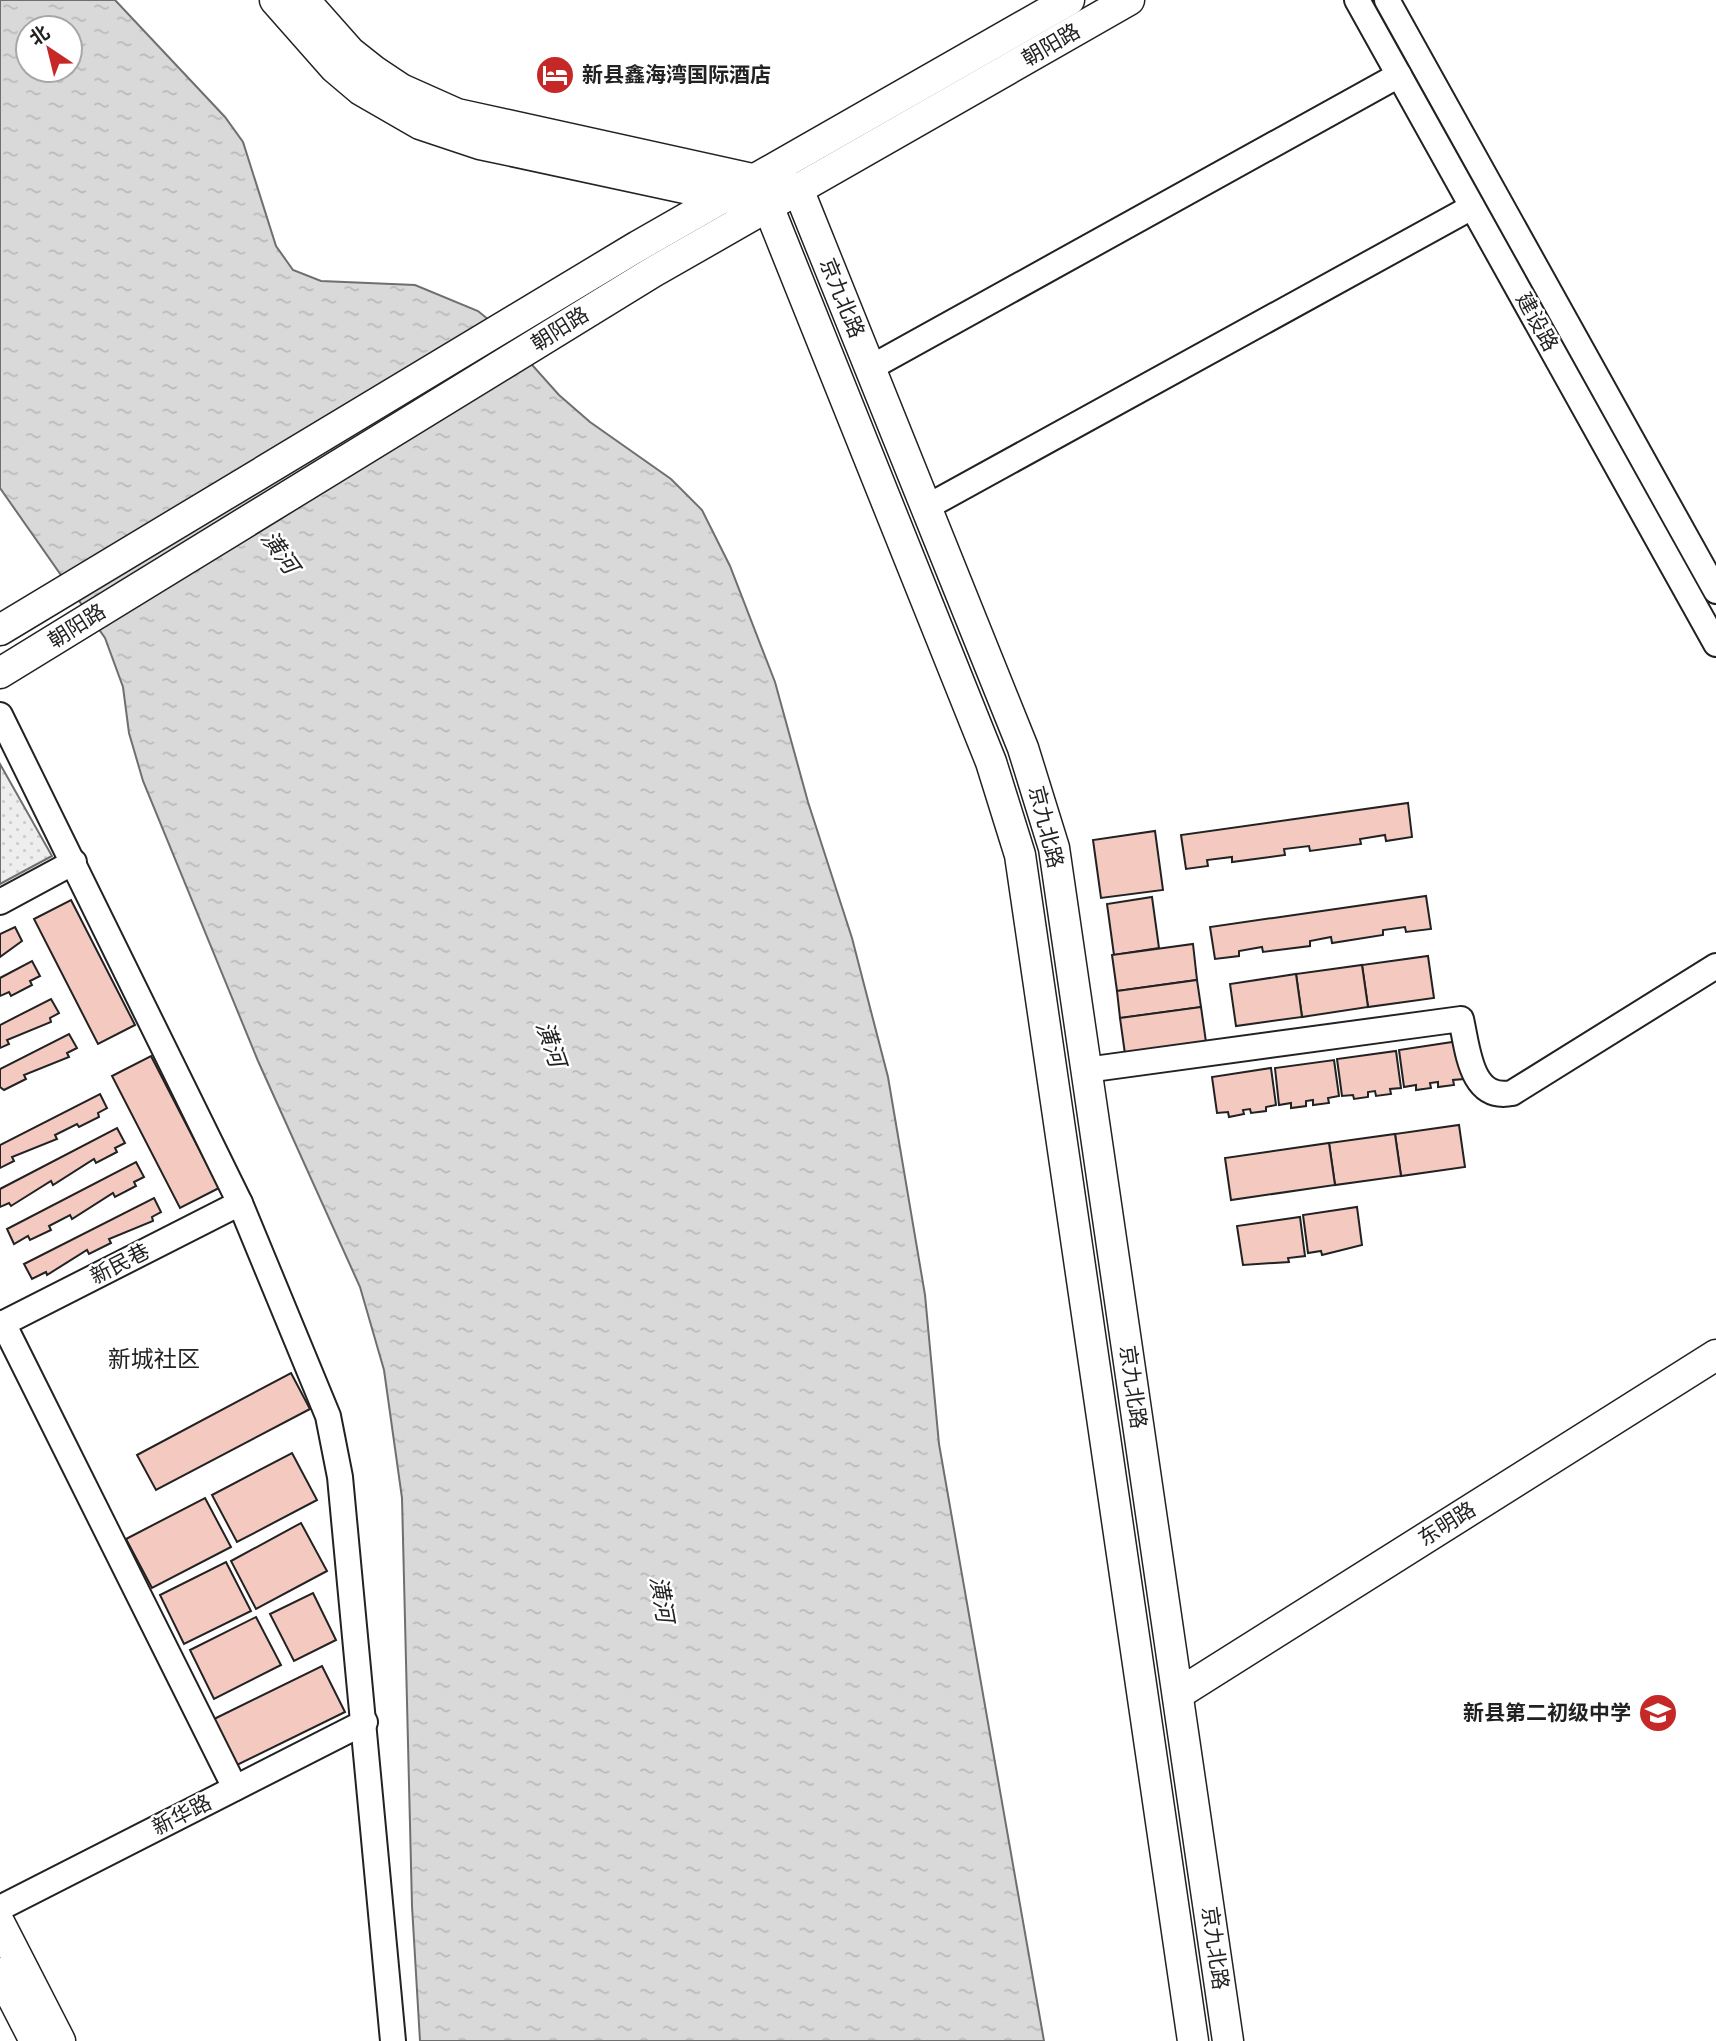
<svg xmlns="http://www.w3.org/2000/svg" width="1716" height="2041" font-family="Mulish,'Noto Sans SC',sans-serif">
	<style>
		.green { fill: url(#green-dots); stroke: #6f6f6f; stroke-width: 2 }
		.water { fill: url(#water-ripples); stroke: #6f6f6f; stroke-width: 2; fill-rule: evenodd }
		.building { fill: #f3c9c0; stroke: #222; stroke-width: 2 }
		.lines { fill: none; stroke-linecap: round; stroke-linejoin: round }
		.minor-casing { stroke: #222; stroke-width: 28 }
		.major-casing { stroke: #222; stroke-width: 33 }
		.minor { stroke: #fff; stroke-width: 24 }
		.major { stroke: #fff; stroke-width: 30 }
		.labels { text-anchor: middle; stroke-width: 5; stroke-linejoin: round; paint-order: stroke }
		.street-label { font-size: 21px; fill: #222; stroke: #fff }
		.poi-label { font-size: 21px; font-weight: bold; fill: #222; stroke: #fff; text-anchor: start }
		.water-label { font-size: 23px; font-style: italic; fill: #222; stroke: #fff }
		.neighbourhood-label { font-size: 23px; fill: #222; stroke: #fff }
	</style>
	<defs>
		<pattern id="green-dots" width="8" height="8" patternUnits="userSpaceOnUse" patternTransform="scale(1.75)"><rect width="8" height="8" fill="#eee"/><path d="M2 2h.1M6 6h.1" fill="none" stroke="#ccc" stroke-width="1.8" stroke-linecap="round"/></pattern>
		<pattern id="water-ripples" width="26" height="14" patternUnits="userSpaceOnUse" patternTransform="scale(1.75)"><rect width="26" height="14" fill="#d9d9d9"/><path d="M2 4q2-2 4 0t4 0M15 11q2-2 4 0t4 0" fill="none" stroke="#bababa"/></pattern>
	</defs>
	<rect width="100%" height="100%" fill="#fff"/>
	<!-- green -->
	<polygon class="green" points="0,764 52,856 0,884"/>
	<!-- water -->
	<path class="water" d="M0,0H115L225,117L243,142L276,246L293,270L321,281L415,285L478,311L500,329L559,395L590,422L671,479L702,510L730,566L775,682L808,802L852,938L888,1077L925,1295L939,1444L1044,2041H420L412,1906L402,1498L384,1370L360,1287L258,1061L143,781L129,733L123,687L105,638L0,488ZM28,28H70V70H28Z"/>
	<!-- building -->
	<g class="building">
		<polygon points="1408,803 1412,837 1386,841 1385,835 1360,839 1361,844 1310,851 1309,846 1284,849 1285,855 1232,862 1232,857 1207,860 1208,866 1186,869 1181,835"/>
		<polygon points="1155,831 1163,890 1101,898 1093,840"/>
		<polygon points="1426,896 1431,929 1406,932 1405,927 1383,930 1383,935 1332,943 1331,937 1310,941 1310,946 1263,952 1262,947 1239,951 1239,956 1215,959 1210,927"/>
		<polygon points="1152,897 1159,948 1114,955 1107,904"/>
		<polygon points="71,900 135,1025 98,1044 34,919"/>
		<polygon points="15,927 22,941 0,957 0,934"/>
		<polygon points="1193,944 1197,980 1117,991 1112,955"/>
		<polygon points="1428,956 1434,998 1368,1007 1362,965"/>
		<polygon points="32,961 40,976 30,981 32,985 11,996 9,992 0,996 0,978"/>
		<polygon points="1362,965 1368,1007 1302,1017 1296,974"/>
		<polygon points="1296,974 1302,1017 1236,1026 1230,984"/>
		<polygon points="1197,980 1201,1007 1120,1018 1117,991"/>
		<polygon points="51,999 59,1013 50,1018 51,1022 7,1040 9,1044 0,1048 0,1025"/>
		<polygon points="1201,1007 1206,1042 1125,1054 1120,1018"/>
		<polygon points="69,1034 77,1048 67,1053 69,1057 24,1075 26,1079 4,1090 0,1087 0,1069"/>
		<polygon points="1459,1041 1464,1079 1453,1080 1454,1085 1438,1087 1438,1082 1430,1083 1431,1088 1416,1090 1416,1085 1404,1087 1399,1050"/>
		<polygon points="1396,1051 1401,1088 1390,1089 1391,1094 1376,1096 1375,1091 1368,1092 1368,1097 1354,1099 1353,1095 1342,1096 1337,1059"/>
		<polygon points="151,1056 219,1188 180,1208 112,1076"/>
		<polygon points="1334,1060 1339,1096 1328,1098 1329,1103 1313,1105 1313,1100 1306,1101 1306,1106 1291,1108 1291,1103 1279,1105 1275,1068"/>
		<polygon points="1271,1068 1276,1105 1266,1107 1266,1111 1251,1113 1250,1109 1243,1110 1244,1114 1229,1117 1228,1112 1217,1113 1212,1077"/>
		<polygon points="100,1094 107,1108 98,1113 99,1117 79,1127 77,1124 55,1135 57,1139 12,1157 14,1161 0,1168 0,1145"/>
		<polygon points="1459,1125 1465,1167 1401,1176 1395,1134"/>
		<polygon points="117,1128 125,1143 115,1148 117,1152 96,1163 94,1159 53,1185 51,1181 11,1206 9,1203 0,1207 0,1189"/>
		<polygon points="1395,1134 1401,1176 1335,1185 1329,1143"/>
		<polygon points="1329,1143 1335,1185 1231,1200 1225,1158"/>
		<polygon points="136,1162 144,1177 134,1182 136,1186 115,1197 113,1193 72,1219 70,1215 49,1226 51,1230 30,1240 28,1236 14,1244 7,1229"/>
		<polygon points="154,1198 161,1212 152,1217 153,1221 109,1239 111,1243 89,1254 87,1250 47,1275 46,1272 32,1279 24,1264"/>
		<polygon points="1357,1207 1362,1245 1322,1255 1321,1251 1308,1253 1303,1215"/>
		<polygon points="1300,1217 1305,1256 1288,1258 1289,1262 1243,1265 1237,1226"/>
		<polygon points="291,1373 310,1409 156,1490 137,1455"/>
		<polygon points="292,1453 317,1500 237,1542 212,1495"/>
		<polygon points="205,1498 231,1547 152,1588 126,1539"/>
		<polygon points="301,1523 327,1571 256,1609 231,1561"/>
		<polygon points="226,1562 251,1611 184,1644 160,1595"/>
		<polygon points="313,1593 336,1640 294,1661 270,1614"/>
		<polygon points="256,1617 281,1665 214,1699 190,1650"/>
		<polygon points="322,1666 345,1712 237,1765 214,1719"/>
	</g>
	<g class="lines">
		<defs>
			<g id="minor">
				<polyline points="1357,0 1716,644"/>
				<polyline points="1387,0 1716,591"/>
				<polyline points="870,368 1399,75"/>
				<polyline points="925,508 1472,207"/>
				<polyline points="0,715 240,1203 328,1416 340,1477 393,2041"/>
				<polyline points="0,902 74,862"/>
				<path d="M1086,1070L1461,1019C1468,1049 1470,1101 1512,1093L1716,966"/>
				<polyline points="3,1323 235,1788"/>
				<polyline points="0,1325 240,1203"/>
				<polyline points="0,1908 365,1722"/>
			</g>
			<g id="major">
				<polyline points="275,0 335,68 361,90 420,124 480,144 768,206 991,762 1020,855 1193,2041"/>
				<polyline points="304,0 350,52 374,71 401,89 457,114 798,189 1023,748 1054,848 1228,2041"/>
				<polyline points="0,630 638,246 1069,0"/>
				<polyline points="0,673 653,272 1129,0"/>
				<polyline points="1178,1694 1716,1355"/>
				<polyline points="0,1924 60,2041"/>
				<polyline points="0,1973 35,2041"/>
			</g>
		</defs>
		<!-- minor casing -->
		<use href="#minor" class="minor-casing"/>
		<!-- major casing -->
		<use href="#major" class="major-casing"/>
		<!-- minor -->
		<use href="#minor" class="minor"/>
		<!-- major -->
		<use href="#major" class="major"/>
	</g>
	<!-- icons -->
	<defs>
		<symbol id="hotel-disc" viewBox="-11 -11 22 22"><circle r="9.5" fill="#c62828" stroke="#fff"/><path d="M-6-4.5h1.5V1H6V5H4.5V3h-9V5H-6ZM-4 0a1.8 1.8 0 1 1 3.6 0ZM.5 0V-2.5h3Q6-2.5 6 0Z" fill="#fff"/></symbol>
		<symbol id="school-disc" viewBox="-11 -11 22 22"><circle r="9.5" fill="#c62828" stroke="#fff"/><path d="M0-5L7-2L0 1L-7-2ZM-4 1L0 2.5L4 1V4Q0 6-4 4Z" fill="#fff"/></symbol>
	</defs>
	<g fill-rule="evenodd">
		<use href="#hotel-disc" x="533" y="53" width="44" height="44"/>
		<use href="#school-disc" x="1636" y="1691" width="44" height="44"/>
	</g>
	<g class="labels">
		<!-- street labels -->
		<g class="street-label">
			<text transform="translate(1051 45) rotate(-30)" y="7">朝阳路</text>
			<text transform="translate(842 298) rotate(68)" y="7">京九北路</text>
			<text transform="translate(1537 322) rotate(61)" y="7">建设路</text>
			<text transform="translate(560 329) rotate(-32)" y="7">朝阳路</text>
			<text transform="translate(77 626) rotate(-32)" y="7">朝阳路</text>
			<text transform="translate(1046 827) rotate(76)" y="7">京九北路</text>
			<text transform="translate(120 1264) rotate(-27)" y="7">新民巷</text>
			<text transform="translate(1133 1387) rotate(82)" y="7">京九北路</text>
			<text transform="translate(1447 1524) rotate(-32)" y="7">东明路</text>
			<text transform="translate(182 1815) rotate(-27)" y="7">新华路</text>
			<text transform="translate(1215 1948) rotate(82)" y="7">京九北路</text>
		</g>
		<!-- poi labels -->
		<g class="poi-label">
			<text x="582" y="82">新县鑫海湾国际酒店</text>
			<text x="1631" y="1720" text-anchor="end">新县第二初级中学</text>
		</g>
		<!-- water labels -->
		<g class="water-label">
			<text transform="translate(280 552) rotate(55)" y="8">潢河</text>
			<text transform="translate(551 1044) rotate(71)" y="8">潢河</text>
			<text transform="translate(662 1599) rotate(80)" y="8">潢河</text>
		</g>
		<!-- neighbourhood labels -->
		<g class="neighbourhood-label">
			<text x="154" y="1367">新城社区</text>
		</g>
	</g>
	<!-- north arrow -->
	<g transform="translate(49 49) rotate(325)"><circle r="33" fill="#ffffff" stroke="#a7a7a7" stroke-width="2"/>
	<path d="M0-5L12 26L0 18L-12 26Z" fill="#c62828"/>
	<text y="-10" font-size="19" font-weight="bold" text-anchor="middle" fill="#222222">北</text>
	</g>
</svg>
